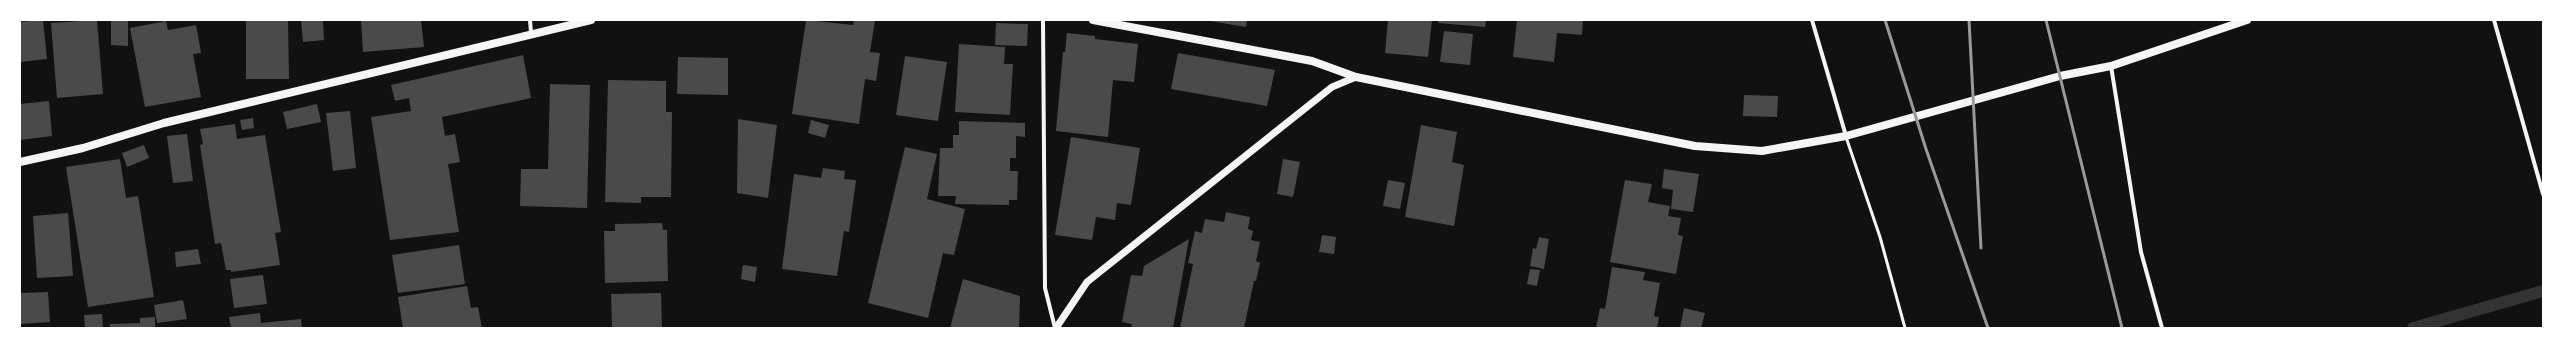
<svg xmlns="http://www.w3.org/2000/svg" width="2563" height="348" font-family="'Nunito Sans',sans-serif">
	<style>
		.lines { fill: none; stroke-linecap: round; stroke-linejoin: round }
		.stream { stroke: #333; stroke-width: 12 }
		.building { fill: #4a4a4a }
		.service { stroke: #f5f5f5; stroke-width: 3 }
		.minor { stroke: #f5f5f5; stroke-width: 4 }
		.tertiary { stroke: #f5f5f5; stroke-width: 7 }
		.secondary { stroke: #f5f5f5; stroke-width: 8 }
		.rail { stroke: #9a9a9a; stroke-width: 3 }
	</style>
	<rect width="100%" height="100%" fill="#111"/>
	<g class="lines">
		<!-- stream -->
		<polyline class="stream" points="2413,328 2543,291"/>
	</g>
	<!-- building -->
	<g class="building">
		<polygon points="43,20 47,59 20,62 20,22"/>
		<polygon points="97,20 103,94 57,98 51,23"/>
		<polygon points="111,20 128,20 128,46 111,45"/>
		<polygon points="246,20 288,20 289,79 246,79"/>
		<polygon points="301,20 323,20 324,40 303,42"/>
		<polygon points="361,20 421,20 424,47 363,52"/>
		<polygon points="806,20 853,25 854,20 875,20 870,52 880,53 876,81 865,79 859,124 792,114"/>
		<polygon points="1204,20 1247,20 1246,27"/>
		<polygon points="1388,20 1432,20 1428,57 1385,53"/>
		<polygon points="1439,20 1486,20 1485,27 1438,23"/>
		<polygon points="1517,20 1583,20 1582,35 1557,33 1554,62 1513,57"/>
		<polygon points="166,21 168,30 196,25 201,53 193,54 201,97 145,107 130,28"/>
		<polygon points="996,23 1028,24 1027,46 995,45"/>
		<polygon points="1444,31 1473,34 1470,65 1440,62"/>
		<polygon points="1067,33 1095,36 1095,39 1138,44 1134,82 1113,80 1108,137 1056,131 1063,52 1065,52"/>
		<polygon points="959,44 1005,47 1004,64 1013,64 1010,115 955,112"/>
		<polygon points="1178,53 1275,70 1267,106 1171,89"/>
		<polygon points="523,55 531,98 442,117 445,136 455,134 460,162 448,164 459,232 390,240 371,117 411,111 409,98 395,101 391,85"/>
		<polygon points="905,56 947,62 938,121 896,115"/>
		<polygon points="678,57 728,58 728,95 677,94"/>
		<polygon points="608,80 666,81 666,112 672,112 671,197 641,197 641,203 605,202"/>
		<polygon points="550,84 590,85 587,208 520,206 521,169 548,169"/>
		<polygon points="1744,95 1778,96 1777,117 1743,116"/>
		<polygon points="49,101 52,136 20,140 20,104"/>
		<polygon points="317,104 321,122 287,129 283,112"/>
		<polygon points="350,111 356,168 333,171 326,113"/>
		<polygon points="253,118 254,128 242,130 240,120"/>
		<polygon points="738,119 777,125 768,198 737,193"/>
		<polygon points="811,120 829,125 825,138 808,133"/>
		<polygon points="959,121 1025,123 1025,137 1016,136 1016,158 1010,158 1010,171 1018,171 1017,200 1009,200 1009,205 955,204 956,196 938,196 940,148 953,148 953,135 959,135"/>
		<polygon points="235,124 237,139 265,135 281,232 275,233 280,265 231,272 231,270 226,270 221,243 215,244 200,145 203,144 200,129"/>
		<polygon points="1421,125 1457,132 1452,162 1464,165 1454,226 1405,217"/>
		<polygon points="187,134 193,181 173,183 167,136"/>
		<polygon points="1071,137 1140,148 1131,205 1117,203 1115,220 1096,217 1092,240 1055,235"/>
		<polygon points="144,145 149,158 127,167 122,153"/>
		<polygon points="905,147 937,154 927,199 965,209 954,255 943,253 928,318 868,303"/>
		<polygon points="120,159 126,198 138,196 154,297 88,307 66,167"/>
		<polygon points="1283,159 1300,162 1293,197 1277,194"/>
		<polygon points="823,168 845,171 844,179 856,180 849,232 844,231 837,276 782,269 794,174 821,178"/>
		<polygon points="1664,169 1699,174 1693,212 1671,209 1673,190 1662,188"/>
		<polygon points="1388,180 1405,183 1400,209 1383,206"/>
		<polygon points="1625,180 1652,184 1648,202 1670,206 1668,216 1681,218 1678,235 1683,236 1676,274 1610,262"/>
		<polygon points="1226,212 1250,217 1248,229 1253,231 1251,240 1260,242 1256,261 1260,263 1256,281 1254,281 1244,328 1180,328 1193,264 1188,263 1195,231 1202,233 1205,219 1224,222"/>
		<polygon points="68,213 73,276 37,278 33,216"/>
		<polygon points="662,223 663,230 667,230 668,281 605,283 604,231 615,231 615,224"/>
		<polygon points="1322,235 1336,237 1334,254 1319,252"/>
		<polygon points="1539,237 1549,239 1544,269 1530,266 1533,248 1536,249"/>
		<polygon points="1189,239 1173,328 1131,328 1132,324 1122,322 1131,275 1142,276 1144,266"/>
		<polygon points="459,245 465,284 398,293 392,255"/>
		<polygon points="198,249 201,264 176,267 175,252"/>
		<polygon points="743,265 757,267 755,282 741,279"/>
		<polygon points="1612,267 1645,272 1643,280 1660,283 1654,316 1659,317 1657,328 1596,328 1600,308 1605,309"/>
		<polygon points="1530,269 1540,270 1537,286 1527,284"/>
		<polygon points="263,275 267,304 234,308 230,279"/>
		<polygon points="963,279 1020,296 1019,328 950,328"/>
		<polygon points="467,286 471,308 478,307 482,328 403,328 398,297"/>
		<polygon points="48,292 50,322 20,324 20,293"/>
		<polygon points="661,293 662,328 612,328 611,294"/>
		<polygon points="183,300 187,319 157,323 154,305"/>
		<polygon points="1684,308 1705,313 1701,328 1680,328"/>
		<polygon points="260,313 261,323 301,319 302,328 231,328 229,317"/>
		<polygon points="102,314 103,328 85,328 84,315"/>
		<polygon points="155,317 155,328 110,328 110,324 140,323 140,318"/>
	</g>
	<g class="lines">
		<!-- service -->
		<polyline class="service" points="1846,137 1880,237 1905,328"/>
		<!-- minor -->
		<g class="minor">
			<polyline points="530,20 531,33"/>
			<polyline points="1043,20 1045,288 1055,328"/>
			<polyline points="1812,20 1846,136"/>
			<polyline points="2494,20 2543,194"/>
			<polyline points="2111,66 2141,252 2162,328"/>
		</g>
		<!-- tertiary -->
		<polyline class="tertiary" points="1056,328 1087,282 1332,87 1356,77"/>
		<!-- secondary -->
		<g class="secondary">
			<polyline points="1093,20 1312,61 1356,77 1695,146 1762,151 1846,136 2060,76 2111,66 2247,20"/>
			<polyline points="20,162 83,148 164,123 591,20"/>
		</g>
		<!-- rail -->
		<g class="rail">
			<polyline points="1885,20 1926,149 1988,328"/>
			<polyline points="1969,20 1981,248"/>
			<polyline points="2046,20 2122,328"/>
		</g>
	</g>
	<!-- border -->
	<rect width="2563" height="348" fill="none" stroke="#ffffff" stroke-width="42"/>
</svg>
